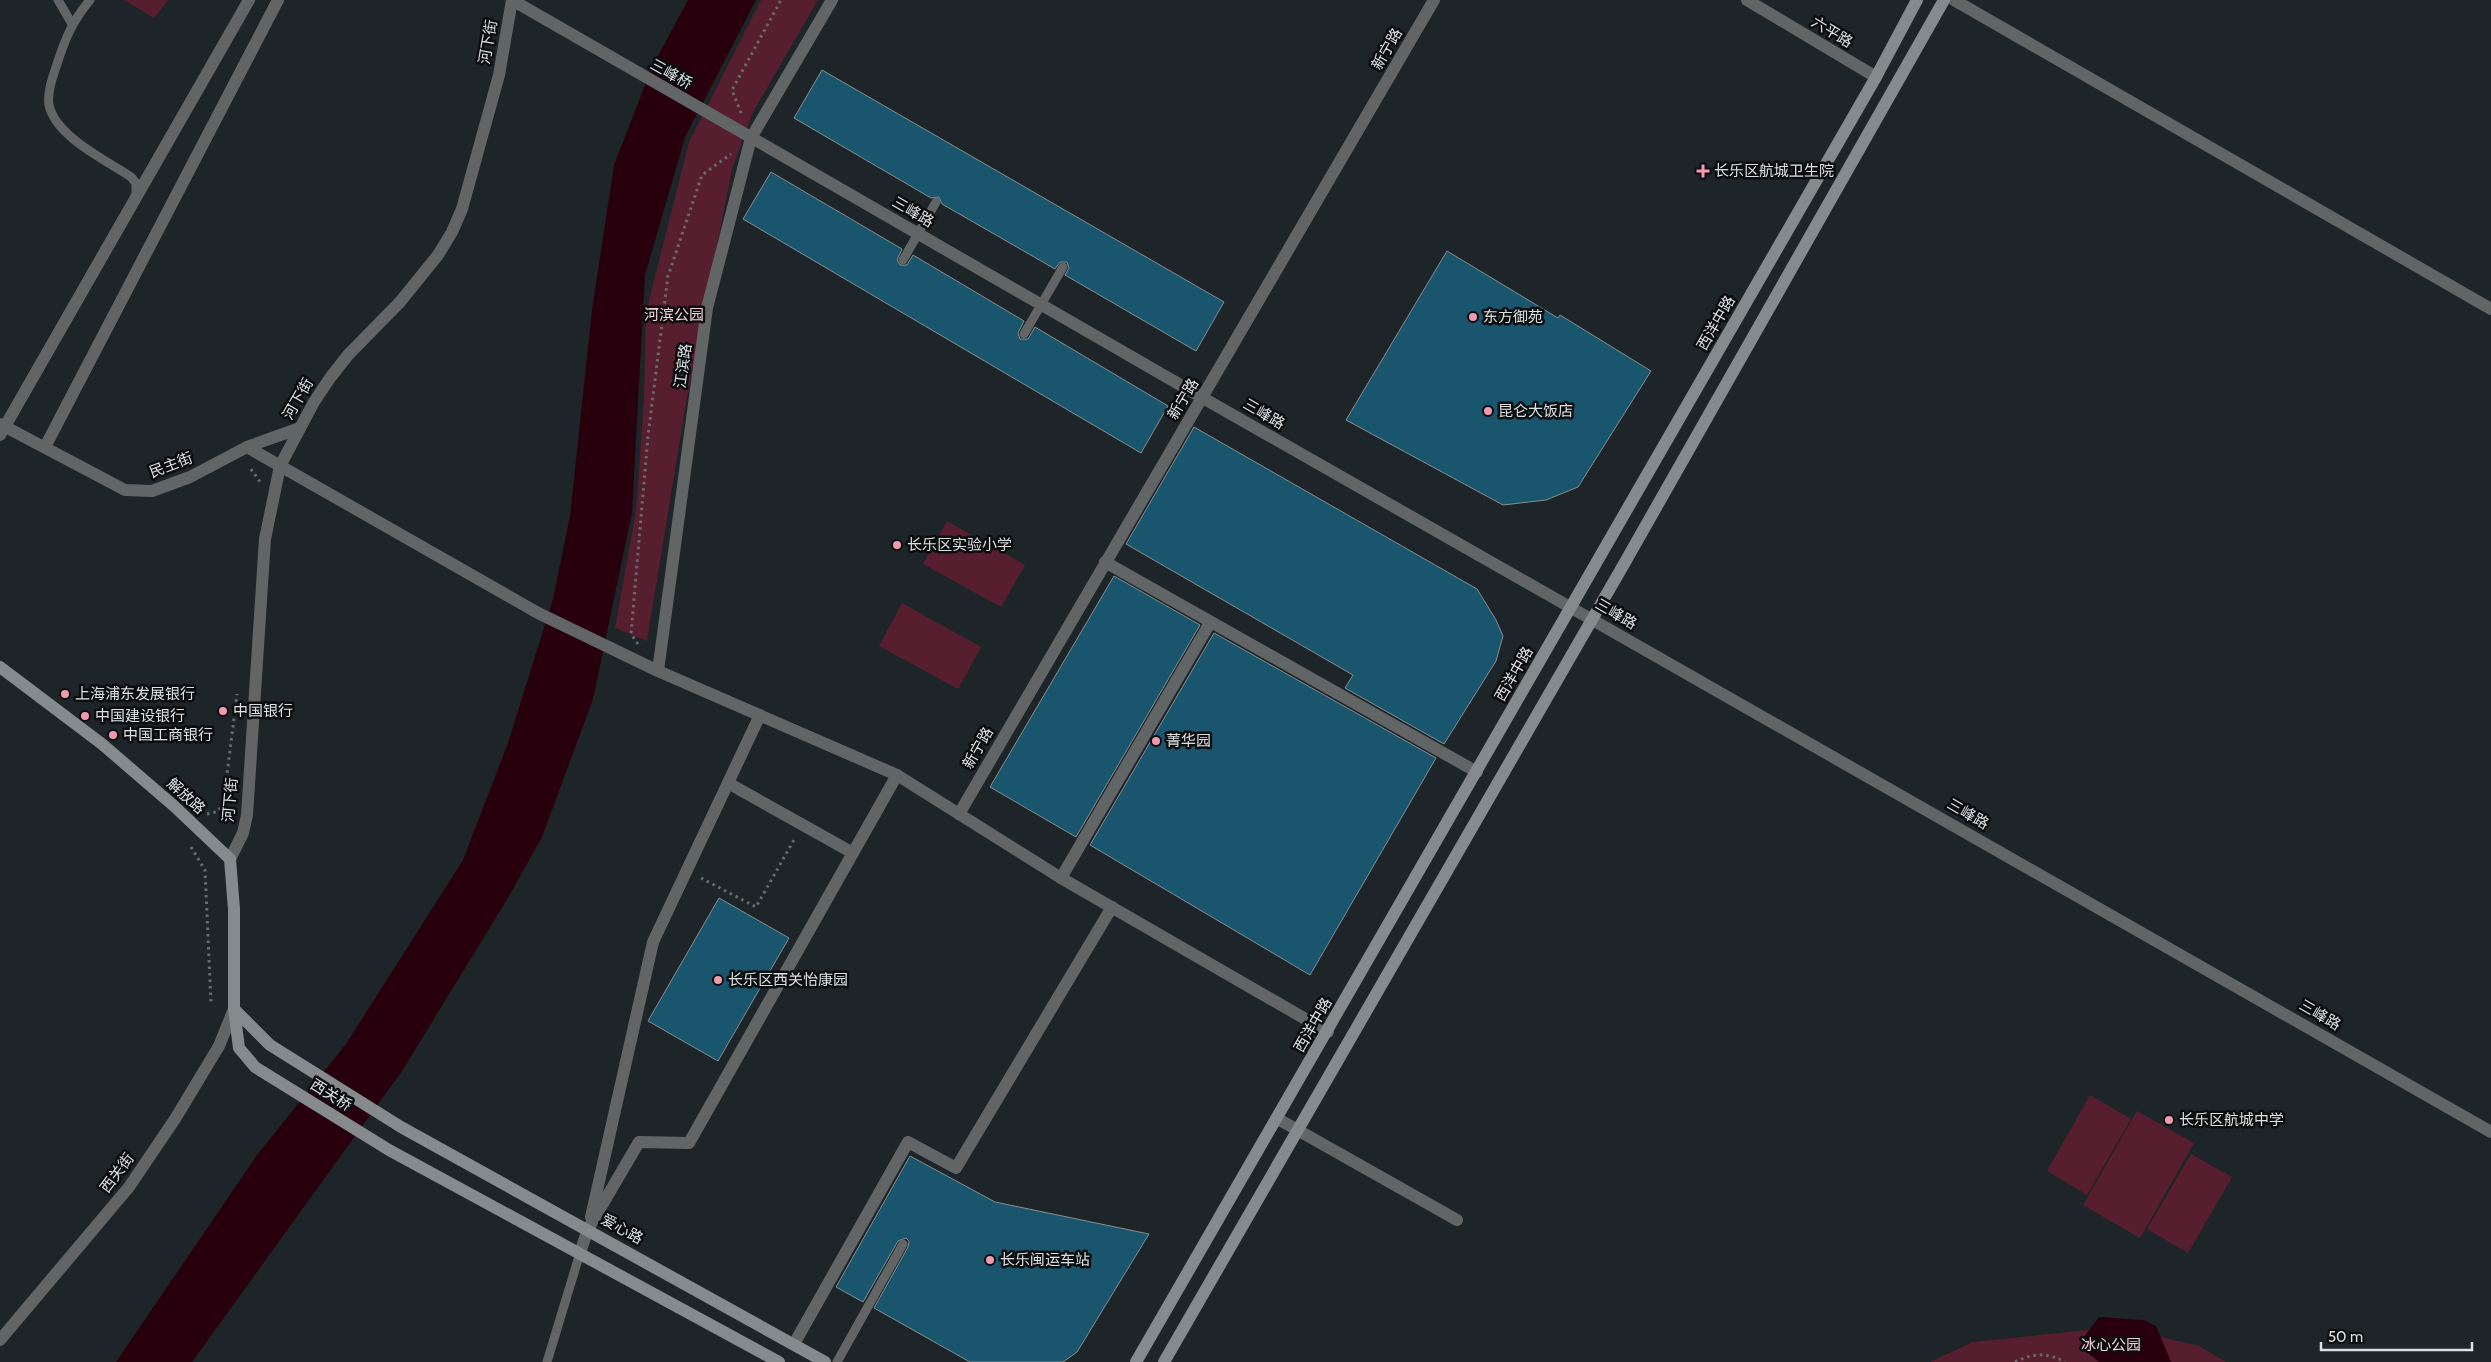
<svg xmlns="http://www.w3.org/2000/svg" width="2491" height="1362" font-family="Cabin,'Noto Sans SC',sans-serif">
	<style>
		.green { fill: #571e2f }
		.water { fill: #28000d }
		.building { fill: #19566d; stroke: #868e91 }
		.lines { fill: none; stroke-linecap: round; stroke-linejoin: round }
		.path { stroke: #656b6e; stroke-width: 3; stroke-dasharray: 2.5 4; stroke-linecap: butt }
		.service { stroke: #626566; stroke-width: 9 }
		.minor { stroke: #626566; stroke-width: 12 }
		.tertiary { stroke: #626566; stroke-width: 12 }
		.secondary { stroke: #858a8c; stroke-width: 12 }
		.service-bridge { stroke: #626566; stroke-width: 9 }
		.poi-dot { fill: #f29aaf; stroke: #0b0d0f; stroke-width: 2 }
		.labels { text-anchor: middle; stroke-width: 5; stroke-linejoin: round; paint-order: stroke }
		.street-label { font-size: 15px; fill: #dbe0e2; stroke: #0b0d0f }
		.poi-label { font-size: 15px; fill: #dbe0e2; stroke: #0b0d0f; text-anchor: start }
		.park-label { font-size: 15px; fill: #f7ced7; stroke: #0b0d0f }
	</style>
	<rect width="100%" height="100%" fill="#1e2528"/>
	<!-- green -->
	<g class="green">
		<polygon points="124,0 168,0 154,18"/>
		<polygon points="761,0 818,0 753,112 732,169 686,403 647,641 615,628 636,511 644,398 646,313 689,142"/>
		<polygon points="947,521 1025,565 1001,607 923,564"/>
		<polygon points="902,603 981,647 958,689 879,646"/>
		<polygon points="2090,1095 2131,1119 2087,1195 2047,1171"/>
		<polygon points="2137,1111 2194,1143 2140,1238 2083,1205"/>
		<polygon points="2191,1154 2232,1177 2188,1253 2147,1229"/>
		<polygon points="2117,1327 2199,1346 2226,1362 1930,1362 1973,1342"/>
	</g>
	<!-- water -->
	<g class="water">
		<polygon points="688,0 756,0 685,137 645,275 632,512 593,699 542,837 506,901 402,1071 192,1362 116,1362 257,1155 346,1044 463,860 508,743 553,599 570,516 592,310 614,165 652,67"/>
		<polygon points="2099,1317 2144,1320 2156,1326 2171,1362 2099,1362 2089,1354 2084,1337"/>
	</g>
	<!-- building -->
	<g class="building">
		<polygon points="822,70 1224,302 1196,351 1065,275 1069,268 1067,262 1060,262 1055,269 942,204 939,197 931,198 794,118"/>
		<polygon points="771,172 902,249 897,260 900,265 907,265 913,255 1024,321 1018,333 1020,339 1028,339 1035,327 1168,406 1141,453 743,219"/>
		<polygon points="1447,251 1558,318 1560,315 1651,371 1578,487 1546,500 1503,505 1346,420"/>
		<polygon points="1194,427 1477,589 1496,620 1503,636 1496,661 1444,744 1345,688 1353,675 1126,544"/>
		<polygon points="1114,576 1200,625 1076,837 990,787"/>
		<polygon points="1214,633 1436,758 1310,975 1090,845"/>
		<polygon points="719,898 789,938 718,1061 648,1021"/>
		<polygon points="910,1156 995,1202 1149,1234 1077,1352 1063,1362 970,1362 874,1308 908,1247 909,1241 906,1238 898,1241 863,1302 836,1287"/>
	</g>
	<g class="lines">
		<!-- path -->
		<g class="path">
			<polyline points="741,113 732,90 781,0"/>
			<polyline points="251,469 260,482"/>
			<polyline points="638,644 631,634 648,436 668,276 702,175 731,154"/>
			<polyline points="207,814 216,812 223,806 237,694"/>
			<polyline points="191,847 205,870 211,1003"/>
			<polyline points="701,878 756,907 795,838"/>
			<path d="M2015,1362C2034,1353 2046,1352 2065,1362"/>
		</g>
		<!-- service -->
		<g class="service">
			<polyline points="58,0 72,24"/>
			<path d="M90,0C73,20 65,39 57,64C53,76 47,92 49,105C56,137 106,160 131,177L136,183V196"/>
			<polyline points="547,1362 580,1253"/>
			<polyline points="837,1362 903,1244"/>
		</g>
		<!-- minor -->
		<g class="minor">
			<polyline points="512,0 726,123"/>
			<polyline points="1747,0 1876,77"/>
			<polyline points="1954,0 2491,309"/>
			<polyline points="0,424 125,490 152,491 190,477 247,447 300,428"/>
			<polyline points="0,435 249,0"/>
			<polyline points="45,447 278,0"/>
			<polyline points="247,447 538,613 658,671 897,775 1061,878 1328,1032"/>
			<polyline points="1105,562 1477,772"/>
			<polyline points="658,671 707,308 751,138 832,0"/>
			<polyline points="728,783 853,853"/>
			<polyline points="959,814 1434,0"/>
			<polyline points="1061,878 1210,623"/>
			<polyline points="1278,1119 1457,1220"/>
			<polyline points="591,1217 653,942 760,715"/>
			<polyline points="580,1253 588,1229 639,1142 689,1143 897,775"/>
			<polyline points="0,1340 129,1187 175,1119 219,1046 234,1009"/>
			<polyline points="794,1344 908,1142 956,1168 1112,907"/>
		</g>
		<!-- tertiary -->
		<g class="tertiary">
			<polyline points="726,123 1203,398 2491,1132"/>
			<polyline points="230,859 243,833 247,815 265,539 280,466 314,402 330,378 348,355 400,302 438,255 452,232 462,209 499,75 512,0"/>
		</g>
		<!-- secondary -->
		<g class="secondary">
			<polyline points="0,667 102,744 174,806 230,859 234,909 234,1009 239,1048 255,1067 389,1150 779,1362"/>
			<polyline points="234,1009 270,1045 401,1127 825,1362"/>
			<polyline points="1136,1362 1876,77 1917,0"/>
			<polyline points="1164,1362 1624,564 1944,0"/>
		</g>
		<!-- service-bridge -->
		<g class="service-bridge">
			<polyline points="903,260 936,202"/>
			<polyline points="1024,334 1063,267"/>
		</g>
	</g>
	<!-- markers -->
	<g class="poi-dot">
		<path d="M1700.5 163.5h5v5h5v5h-5v5h-5v-5h-5v-5h5z"/>
		<circle cx="1473" cy="317" r="5"/>
		<circle cx="1488" cy="411" r="5"/>
		<circle cx="897" cy="545" r="5"/>
		<circle cx="65" cy="694" r="5"/>
		<circle cx="223" cy="711" r="5"/>
		<circle cx="85" cy="716" r="5"/>
		<circle cx="113" cy="735" r="5"/>
		<circle cx="1156" cy="741" r="5"/>
		<circle cx="718" cy="980" r="5"/>
		<circle cx="2169" cy="1120" r="5"/>
		<circle cx="990" cy="1260" r="5"/>
	</g>
	<g class="labels">
		<!-- street labels -->
		<g class="street-label">
			<text transform="translate(1832 32) rotate(31)" y="5">六平路</text>
			<text transform="translate(488 42) rotate(-80)" y="5">河下街</text>
			<text transform="translate(1387 49) rotate(-60)" y="5">新宁路</text>
			<text transform="translate(671 74) rotate(29)" y="5">三峰桥</text>
			<text transform="translate(913 212) rotate(30)" y="5">三峰路</text>
			<text transform="translate(1716 323) rotate(-60)" y="5">西洋中路</text>
			<text transform="translate(683 366) rotate(-82)" y="5">江滨路</text>
			<text transform="translate(298 399) rotate(-60)" y="5">河下街</text>
			<text transform="translate(1183 399) rotate(-59)" y="5">新宁路</text>
			<text transform="translate(1264 414) rotate(30)" y="5">三峰路</text>
			<text transform="translate(171 465) rotate(-21)" y="5">民主街</text>
			<text transform="translate(1616 614) rotate(30)" y="5">三峰路</text>
			<text transform="translate(1514 674) rotate(-60)" y="5">西洋中路</text>
			<text transform="translate(978 748) rotate(-60)" y="5">新宁路</text>
			<text transform="translate(186 796) rotate(42)" y="5">解放路</text>
			<text transform="translate(230 800) rotate(-85)" y="5">河下街</text>
			<text transform="translate(1968 814) rotate(30)" y="5">三峰路</text>
			<text transform="translate(2320 1015) rotate(30)" y="5">三峰路</text>
			<text transform="translate(1313 1025) rotate(-60)" y="5">西洋中路</text>
			<text transform="translate(331 1095) rotate(32)" y="5">西关桥</text>
			<text transform="translate(117 1173) rotate(-53)" y="5">西关街</text>
			<text transform="translate(622 1229) rotate(29)" y="5">爱心路</text>
		</g>
		<!-- poi labels -->
		<g class="poi-label">
			<text x="1714" y="176">长乐区航城卫生院</text>
			<text x="1483" y="322">东方御苑</text>
			<text x="1498" y="416">昆仑大饭店</text>
			<text x="907" y="550">长乐区实验小学</text>
			<text x="75" y="699">上海浦东发展银行</text>
			<text x="233" y="716">中国银行</text>
			<text x="95" y="721">中国建设银行</text>
			<text x="123" y="740">中国工商银行</text>
			<text x="1166" y="746">菁华园</text>
			<text x="728" y="985">长乐区西关怡康园</text>
			<text x="2179" y="1125">长乐区航城中学</text>
			<text x="1000" y="1265">长乐闽运车站</text>
		</g>
		<!-- park labels -->
		<g class="park-label">
			<text x="674" y="320">河滨公园</text>
			<text x="2111" y="1350">冰心公园</text>
		</g>
	</g>
	<!-- scale -->
	<path d="M2321 1342v8h151v-8" fill="none" stroke="#dbe0e2" stroke-width="2.5"/>
	<text x="2328" y="1342" font-size="15" fill="#dbe0e2" stroke="#0b0d0f" stroke-width="4" paint-order="stroke">50 m</text>
</svg>
